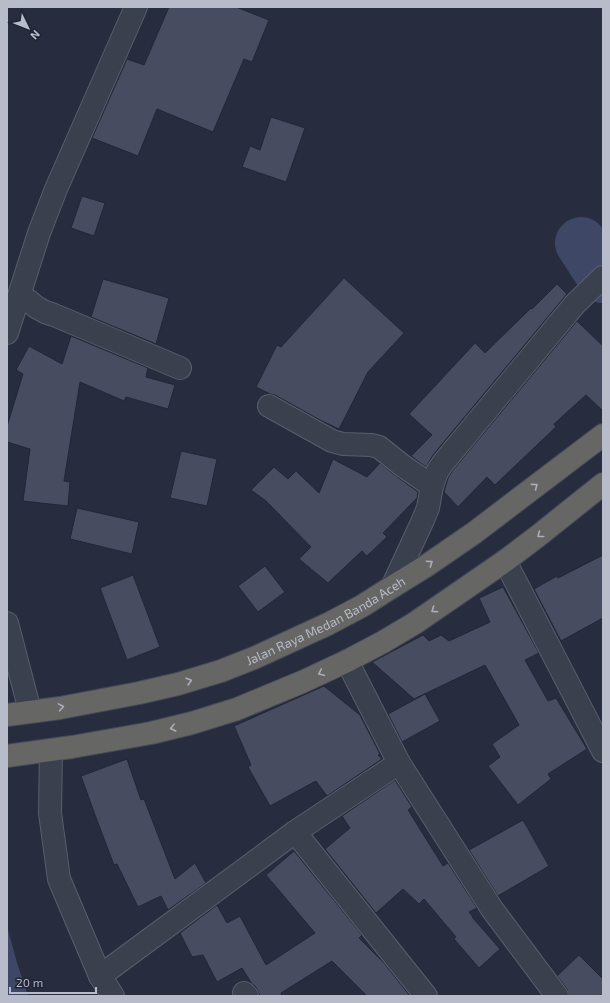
<svg xmlns="http://www.w3.org/2000/svg" width="610" height="1003" font-family="'Exo 2',sans-serif">
	<style>
		.water { fill: #3f4766 }
		.lines { fill: none; stroke-linecap: round; stroke-linejoin: round }
		.river { stroke: #3f4766; stroke-width: 52 }
		.building { fill: #474c60; stroke: #222636 }
		.minor-casing { stroke: #595d6c; stroke-width: 24 }
		.trunk-casing { stroke: #464a59; stroke-width: 24 }
		.minor { stroke: #3b404e; stroke-width: 22 }
		.trunk { stroke: #666664; stroke-width: 22 }
		.oneway { stroke: #acaeba }
		.labels { text-anchor: middle; stroke-width: 3; stroke-linejoin: round; paint-order: stroke }
		.street-label { font-size: 13px; fill: #b8bbc9; stroke: #202434 }
	</style>
	<rect width="100%" height="100%" fill="#272d3e"/>
	<!-- water -->
	<polygon class="water" points="7,926 17,963 28,996 7,996"/>
	<g class="lines">
		<!-- river -->
		<polyline class="river" points="581,243 603,277"/>
	</g>
	<!-- building -->
	<g class="building">
		<polygon points="169,7 236,7 269,20 252,62 244,59 213,132 157,109 138,156 92,138 127,59 144,65"/>
		<polygon points="271,117 305,128 286,182 242,167 250,146 260,150"/>
		<polygon points="82,196 105,203 94,236 71,228"/>
		<polygon points="344,278 404,333 368,372 339,429 320,420 275,395 270,394 256,387 277,345 281,347"/>
		<polygon points="103,279 169,298 156,344 91,317"/>
		<polygon points="557,284 567,294 433,455 426,467 411,456 432,435 409,414 475,343 485,353 531,308 532,309"/>
		<polygon points="577,321 603,346 603,411 586,395 554,424 556,427 495,485 487,477 458,507 444,492 448,478 453,470"/>
		<polygon points="71,336 148,368 146,377 175,385 168,409 126,397 124,401 80,382 64,481 70,482 68,506 23,501 30,449 7,442 7,426 23,374 16,370 29,346 62,364"/>
		<polygon points="181,451 217,459 207,506 170,498"/>
		<polygon points="333,459 367,477 380,463 396,476 418,492 417,498 383,533 387,537 367,556 362,551 328,583 299,559 311,547 266,501 251,490 274,467 288,479 296,471 319,493"/>
		<polygon points="77,508 139,522 132,554 70,539"/>
		<polygon points="603,555 603,618 561,641 534,589 557,576 558,578"/>
		<polygon points="265,566 285,592 258,612 238,586"/>
		<polygon points="133,575 160,647 127,660 100,588"/>
		<polygon points="503,587 539,653 525,660 548,701 556,698 587,749 548,774 551,779 518,805 488,766 500,757 492,744 519,725 485,665 414,699 372,662 423,635 429,641 441,635 449,641 490,622 479,598"/>
		<polygon points="324,686 360,715 380,754 378,755 382,759 327,796 316,781 270,806 248,767 251,765 234,726"/>
		<polygon points="425,694 440,721 402,742 388,714"/>
		<polygon points="127,759 141,800 144,799 175,879 195,863 206,883 168,910 161,896 138,907 117,864 114,865 95,815 81,776"/>
		<polygon points="395,780 412,807 408,810 443,866 448,863 477,908 469,912 473,917 472,917 500,949 479,968 454,939 456,937 424,899 419,904 403,889 376,913 325,849 350,828 342,816"/>
		<polygon points="523,820 549,866 498,896 469,850"/>
		<polygon points="294,851 362,935 359,938 384,963 410,996 367,996 332,961 281,993 282,996 260,996 256,987 252,984 242,968 217,982 203,955 192,957 180,933 217,905 227,923 240,916 266,965 315,933 266,875"/>
		<polygon points="579,955 603,979 603,996 569,996 567,989 557,976"/>
	</g>
	<g class="lines">
		<defs>
			<g id="minor">
				<polyline points="19,297 29,301 36,307 45,312 54,315 180,368"/>
				<polyline points="7,333 39,233 56,189 136,7"/>
				<polyline points="269,406 332,441 343,444 371,445 379,447 403,466 432,486"/>
				<polyline points="505,561 603,751"/>
				<polyline points="392,587 423,520 428,508 432,486 437,472 443,463 575,304 603,277"/>
				<polyline points="7,623 30,711"/>
				<polyline points="347,661 399,763"/>
				<polyline points="51,750 50,813 59,879 100,976 113,996"/>
				<polyline points="295,832 426,996"/>
				<polyline points="100,976 295,832 399,763 492,909 557,996"/>
				<polyline points="244,993 247,996"/>
			</g>
			<g id="trunk">
				<path id="s1" d="M7,715L60,708L139,693L178,684L221,671L254,658L328,624L362,606L392,587L426,566L474,533L603,435"/>
				<polyline points="7,756 72,747 151,733 192,723 237,709 302,682 347,661 383,642 415,623 505,561 538,536 603,484"/>
			</g>
		</defs>
		<!-- minor casing -->
		<use href="#minor" class="minor-casing"/>
		<!-- trunk casing -->
		<use href="#trunk" class="trunk-casing"/>
		<!-- minor -->
		<use href="#minor" class="minor"/>
		<!-- trunk -->
		<use href="#trunk" class="trunk"/>
	</g>
	<!-- one-way arrows -->
	<defs><path id="oneway-chevron" d="M-2-3.5L2.5 0L-2 3.5" fill="none" stroke-width="1.6" stroke-linecap="round" stroke-linejoin="round"/></defs>
	<g class="oneway">
		<use href="#oneway-chevron" transform="translate(535 486) rotate(-37)"/>
		<use href="#oneway-chevron" transform="translate(540 535) rotate(142)"/>
		<use href="#oneway-chevron" transform="translate(430 563) rotate(-34)"/>
		<use href="#oneway-chevron" transform="translate(434 610) rotate(146)"/>
		<use href="#oneway-chevron" transform="translate(321 673) rotate(155)"/>
		<use href="#oneway-chevron" transform="translate(189 681) rotate(-16)"/>
		<use href="#oneway-chevron" transform="translate(61 707) rotate(-10)"/>
		<use href="#oneway-chevron" transform="translate(173 728) rotate(166)"/>
	</g>
	<g class="labels">
		<!-- street labels -->
		<g class="street-label">
			<text dy="5" stroke="none"><textPath href="#s1" startOffset="335">Jalan Raya Medan Banda Aceh</textPath></text>
		</g>
	</g>
	<!-- border -->
	<rect width="610" height="1003" fill="none" stroke="#b8bbc9" stroke-width="16"/>
	<!-- north arrow -->
	<g transform="translate(28 28) rotate(133)" stroke="#202434" stroke-width="3" paint-order="stroke">
	<path d="M0-3L7 15L0 10L-7 15Z" fill="#b8bbc9"/>
	<text y="-6" font-size="11" font-weight="bold" text-anchor="middle" fill="#b8bbc9">N</text>
	</g>
	<!-- scale -->
	<path d="M10 987v6h86v-6" fill="none" stroke="#b8bbc9" stroke-width="2"/>
	<text x="16" y="987" font-size="12" fill="#b8bbc9" stroke="#202434" stroke-width="3" paint-order="stroke">20 m</text>
</svg>
